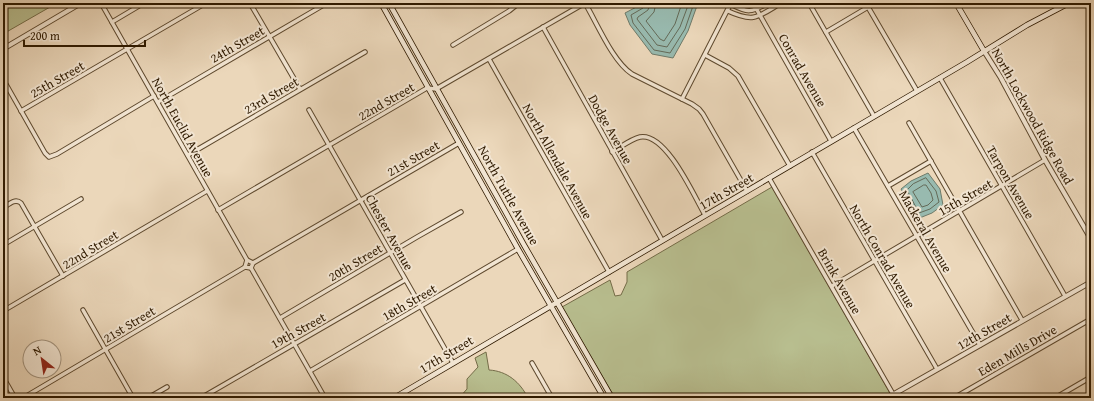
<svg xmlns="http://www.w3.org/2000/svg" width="1094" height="401" font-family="'Gentium Book Plus',serif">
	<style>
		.green { fill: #b8be8f; stroke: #746c48 }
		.water { fill: #98baaf; stroke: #6e7a69 }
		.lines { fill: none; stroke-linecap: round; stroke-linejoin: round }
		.shore { stroke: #646a58; stroke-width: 1 }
		.minor-casing { stroke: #5e492e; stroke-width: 5.5 }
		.tertiary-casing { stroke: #5e492e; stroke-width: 6 }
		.secondary-casing { stroke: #2f1a00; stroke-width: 6 }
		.minor { stroke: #f2e5d2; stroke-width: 3.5 }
		.tertiary { stroke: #f2e5d2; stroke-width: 4 }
		.secondary { stroke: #f2e5d2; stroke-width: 4.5 }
		.labels { text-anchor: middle; stroke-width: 4; stroke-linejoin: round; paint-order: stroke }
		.street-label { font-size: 13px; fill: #2f1a00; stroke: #f2e5d2 }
	</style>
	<rect width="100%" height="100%" fill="#ebd7ba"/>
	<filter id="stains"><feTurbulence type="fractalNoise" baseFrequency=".005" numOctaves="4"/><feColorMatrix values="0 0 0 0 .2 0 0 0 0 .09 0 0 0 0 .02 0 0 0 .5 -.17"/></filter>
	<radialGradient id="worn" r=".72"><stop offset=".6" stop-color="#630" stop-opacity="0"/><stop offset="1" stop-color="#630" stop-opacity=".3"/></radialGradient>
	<!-- green -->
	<g class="green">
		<polygon points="3,3 57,3 3,34"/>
		<polygon points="772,187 890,393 882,398 615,398 562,307 610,280 615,296 621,295 627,282 627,272"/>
		<path d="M486,352L489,370C507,371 520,382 528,398H459L467,389V379L478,367L475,358Z"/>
	</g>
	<!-- water -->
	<g class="water">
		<polygon points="644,3 698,3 688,31 673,58 652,54 630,25 625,13"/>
		<polygon points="928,173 940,189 943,205 932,213 917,219 901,189 911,181"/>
	</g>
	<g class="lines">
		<!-- shore -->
		<g class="shore">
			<polyline points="645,3 643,8 631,15 633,23 654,50 670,53 685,29 694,3"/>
			<polyline points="650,3 648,10 638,17 637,19 657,45 667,47 680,27 689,3"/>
			<polyline points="656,3 654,12 646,21 660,39 664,41 675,24 682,3"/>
			<polygon points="926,178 936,191 939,202 930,209 919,213 907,190 913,184"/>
			<polygon points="924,185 926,185 931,193 933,200 928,205 922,207 913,192"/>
		</g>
		<defs>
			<g id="minor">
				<polyline points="101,3 247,260"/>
				<polyline points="250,3 300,89"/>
				<path d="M585,3C597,23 613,62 632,74L692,104L699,109L703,114L747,191"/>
				<polyline points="809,3 874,116"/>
				<path d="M730,4C748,13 751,13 768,3"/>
				<polyline points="868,7 917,91"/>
				<polyline points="757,10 831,141"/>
				<path d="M728,11C754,23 758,17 781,3"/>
				<polyline points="112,22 144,3"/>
				<polyline points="543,27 662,240"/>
				<polyline points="826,32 875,3"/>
				<polyline points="453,45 509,11 519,3"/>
				<polyline points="705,55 729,68 738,76 790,166"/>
				<polyline points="489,59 609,272"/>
				<polyline points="940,78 1065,296"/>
				<polyline points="3,79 45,153 49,157 57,154 154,96"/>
				<polyline points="682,99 731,3"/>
				<polyline points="158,102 327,3"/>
				<polyline points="309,110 453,363"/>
				<polyline points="21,111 206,3"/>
				<polyline points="909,123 1022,320"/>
				<polyline points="854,128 980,345"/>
				<path d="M612,152C621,147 631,139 640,137C666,132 694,196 705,215"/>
				<polyline points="812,152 937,369"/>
				<polyline points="188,155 365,52"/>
				<polyline points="769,178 893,394"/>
				<polyline points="888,186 931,161"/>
				<path d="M3,208C9,204 15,198 21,203L63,276"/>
				<polyline points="218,210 427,88 436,89 585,3"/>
				<polyline points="3,245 81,199"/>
				<polygon points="247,260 253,263 251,268 245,267"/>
				<polyline points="253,263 459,143"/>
				<polyline points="251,268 325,398"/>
				<polyline points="832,286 1045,160"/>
				<polyline points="83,310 133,398"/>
				<polyline points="3,311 207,191"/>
				<polyline points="280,318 417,237 461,212"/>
				<polyline points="532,363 552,398"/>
				<polyline points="310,371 518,249"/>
				<polyline points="3,377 15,398"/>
				<polyline points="23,398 245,267"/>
				<polyline points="148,398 167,387"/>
				<polyline points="201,398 405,280"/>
				<polyline points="954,398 1091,319"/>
				<polyline points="1055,398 1091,377"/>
			</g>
			<g id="tertiary">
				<polyline points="3,49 81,3"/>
				<polyline points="984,51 1001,78 1045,160 1091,239"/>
				<polyline points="887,398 1091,282"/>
			</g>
			<g id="secondary">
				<polyline points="381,3 518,249 604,398"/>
				<polyline points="389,3 524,245 612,398"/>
				<polyline points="956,3 984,51"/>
				<polyline points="394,398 967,62 1027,25 1069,3"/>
			</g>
		</defs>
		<!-- minor casing -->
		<use href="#minor" class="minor-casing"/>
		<!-- tertiary casing -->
		<use href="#tertiary" class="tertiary-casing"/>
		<!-- secondary casing -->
		<use href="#secondary" class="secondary-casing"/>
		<!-- minor -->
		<use href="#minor" class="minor"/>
		<!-- tertiary -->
		<use href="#tertiary" class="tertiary"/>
		<!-- secondary -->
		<use href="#secondary" class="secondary"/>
	</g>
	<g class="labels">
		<!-- street labels -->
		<g class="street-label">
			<text transform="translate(237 44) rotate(-30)" y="5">24th Street</text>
			<text transform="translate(803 70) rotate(60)" y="5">Conrad Avenue</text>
			<text transform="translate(57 79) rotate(-30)" y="5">25th Street</text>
			<text transform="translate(271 95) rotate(-30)" y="5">23rd Street</text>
			<text transform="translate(386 101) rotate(-30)" y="5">22nd Street</text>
			<text transform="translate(1033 116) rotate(61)" y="5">North Lockwood Ridge Road</text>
			<text transform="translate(183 127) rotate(61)" y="5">North Euclid Avenue</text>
			<text transform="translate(611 129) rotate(61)" y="5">Dodge Avenue</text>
			<text transform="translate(413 158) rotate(-30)" y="5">21st Street</text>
			<text transform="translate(558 161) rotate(61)" y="5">North Allendale Avenue</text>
			<text transform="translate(1011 182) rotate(60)" y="5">Tarpon Avenue</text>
			<text transform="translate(726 191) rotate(-30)" y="5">17th Street</text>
			<text transform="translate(509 195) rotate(61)" y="5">North Tuttle Avenue</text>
			<text transform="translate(965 197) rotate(-30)" y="5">15th Street</text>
			<text transform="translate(926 231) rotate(60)" y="5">Mackeral Avenue</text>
			<text transform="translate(390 232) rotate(61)" y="5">Chester Avenue</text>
			<text transform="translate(90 249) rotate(-31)" y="5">22nd Street</text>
			<text transform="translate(883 256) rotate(60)" y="5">North Conrad Avenue</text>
			<text transform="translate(355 262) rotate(-31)" y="5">20th Street</text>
			<text transform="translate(840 281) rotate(60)" y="5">Brink Avenue</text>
			<text transform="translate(409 302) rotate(-30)" y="5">18th Street</text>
			<text transform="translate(129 324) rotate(-31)" y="5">21st Street</text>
			<text transform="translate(298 330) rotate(-29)" y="5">19th Street</text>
			<text transform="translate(984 331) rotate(-30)" y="5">12th Street</text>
			<text transform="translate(1017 350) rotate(-30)" y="5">Eden Mills Drive</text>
			<text transform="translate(446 354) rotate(-31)" y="5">17th Street</text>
		</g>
	</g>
	<!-- margin -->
	<rect width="1094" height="401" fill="none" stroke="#ebd7ba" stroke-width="16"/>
	<rect x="4" y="4" width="1086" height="393" fill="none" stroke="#2f1a00" stroke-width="2"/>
	<rect x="8" y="8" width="1078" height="385" fill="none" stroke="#2f1a00"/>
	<!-- north arrow -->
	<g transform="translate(42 359) rotate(330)"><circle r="19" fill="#f2e5d2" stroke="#a4947e"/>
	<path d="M0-3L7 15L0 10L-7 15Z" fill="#8f2418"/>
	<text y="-6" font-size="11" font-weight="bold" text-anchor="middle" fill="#2f1a00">N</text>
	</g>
	<!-- scale -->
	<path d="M24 40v6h121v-6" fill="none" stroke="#2f1a00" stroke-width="2"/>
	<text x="30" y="40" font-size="12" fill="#2f1a00" stroke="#f2e5d2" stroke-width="3" paint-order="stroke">200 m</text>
	<rect width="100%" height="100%" filter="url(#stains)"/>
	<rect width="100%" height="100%" fill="url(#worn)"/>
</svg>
